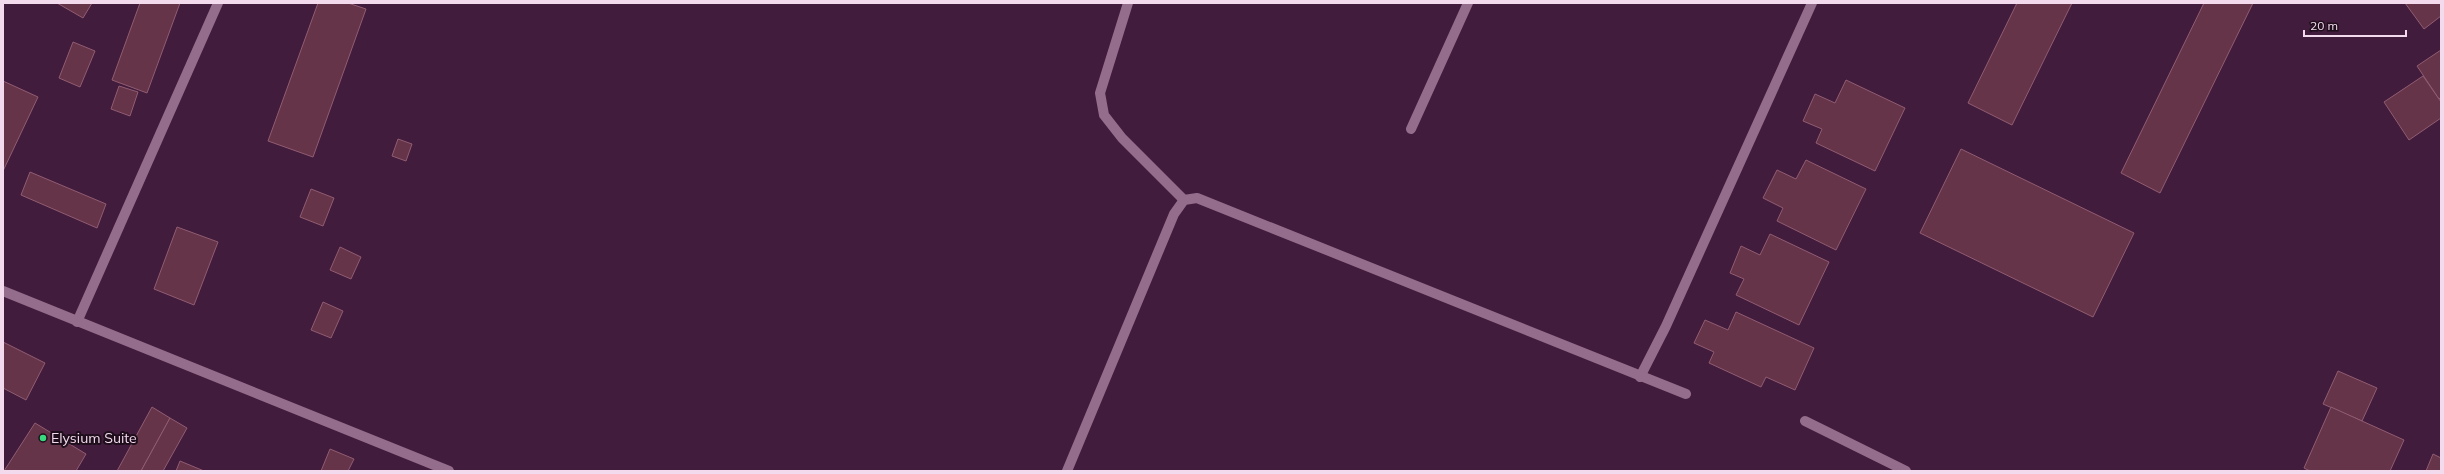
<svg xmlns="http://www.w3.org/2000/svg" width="2444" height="474" font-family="Mulish,sans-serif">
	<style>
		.building { fill: #653449; stroke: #915c72 }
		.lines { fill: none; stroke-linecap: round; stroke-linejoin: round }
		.minor { stroke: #946d8c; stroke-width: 10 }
		.poi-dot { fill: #39d87f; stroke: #1f0e1c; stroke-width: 1.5 }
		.labels { text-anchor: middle; stroke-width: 4; stroke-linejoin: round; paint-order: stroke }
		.poi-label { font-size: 14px; fill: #f3daed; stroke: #1f0e1c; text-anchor: start }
	</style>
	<rect width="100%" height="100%" fill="#421c3c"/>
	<!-- building -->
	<g class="building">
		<polygon points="57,3 92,3 83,18"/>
		<polygon points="140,3 180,3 147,93 112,80"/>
		<polygon points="318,3 348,3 366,9 313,157 268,141"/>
		<polygon points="2017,3 2072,3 2012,125 1968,103"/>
		<polygon points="2204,3 2253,3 2160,193 2121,173"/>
		<polygon points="2405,3 2441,3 2441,16 2424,29"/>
		<polygon points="73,42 95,51 80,87 59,78"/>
		<polygon points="2441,50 2441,97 2439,99 2417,66"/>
		<polygon points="2423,76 2441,102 2441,118 2409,140 2384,102"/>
		<polygon points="1846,80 1905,108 1875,171 1816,143 1822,129 1803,121 1815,94 1835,103"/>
		<polygon points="3,81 38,97 3,171"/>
		<polygon points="119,86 138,92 130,116 111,109"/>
		<polygon points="398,139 412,144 406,161 392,156"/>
		<polygon points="1961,149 2134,233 2093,317 1920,233"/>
		<polygon points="1806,160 1866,189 1836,250 1777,221 1783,208 1763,198 1777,170 1796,179"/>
		<polygon points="30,172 106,204 97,228 21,195"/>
		<polygon points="311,189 334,198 323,226 300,217"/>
		<polygon points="177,227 218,242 194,305 154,289"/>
		<polygon points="1770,234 1829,262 1799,325 1736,295 1744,279 1730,273 1741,246 1760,255"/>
		<polygon points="340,247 361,257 351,279 330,270"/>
		<polygon points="323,302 343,311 331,338 311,330"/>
		<polygon points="1736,312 1814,348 1795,390 1766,377 1761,387 1709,363 1714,352 1694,343 1705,320 1728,330"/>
		<polygon points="3,342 45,363 26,400 3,388"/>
		<polygon points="2338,371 2377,388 2362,421 2323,404"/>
		<polygon points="152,407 170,418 141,471 117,471"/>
		<polygon points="2331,407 2404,440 2390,471 2310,471 2304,468"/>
		<polygon points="170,418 187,428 163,471 141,471"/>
		<polygon points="35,423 86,454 76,471 4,471"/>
		<polygon points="330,449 354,459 348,471 321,471"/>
		<polygon points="2433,454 2441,458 2441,471 2426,471"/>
		<polygon points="180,461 204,471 176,471"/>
	</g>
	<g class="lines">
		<!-- minor -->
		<g class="minor">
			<polyline points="1128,3 1100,93 1104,115 1122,138 1184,200"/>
			<polyline points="1411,129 1468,3"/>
			<polyline points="3,291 449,471"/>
			<polyline points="77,322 218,3"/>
			<polyline points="1640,377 1666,326 1812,3"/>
			<polyline points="1805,421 1906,471"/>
			<polyline points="1067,471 1174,214 1184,200 1197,198 1686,394"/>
		</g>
	</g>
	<!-- markers -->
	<circle class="poi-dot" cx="43" cy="438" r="4"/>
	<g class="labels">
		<!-- poi labels -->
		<g class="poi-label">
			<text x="51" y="443">Elysium Suite</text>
		</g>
	</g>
	<!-- border -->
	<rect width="2444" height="474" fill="none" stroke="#f3daed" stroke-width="8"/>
	<!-- scale -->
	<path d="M2304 30v6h102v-6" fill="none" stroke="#f3daed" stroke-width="2"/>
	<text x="2310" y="30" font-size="12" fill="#f3daed" stroke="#1f0e1c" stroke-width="3" paint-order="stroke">20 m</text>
</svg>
